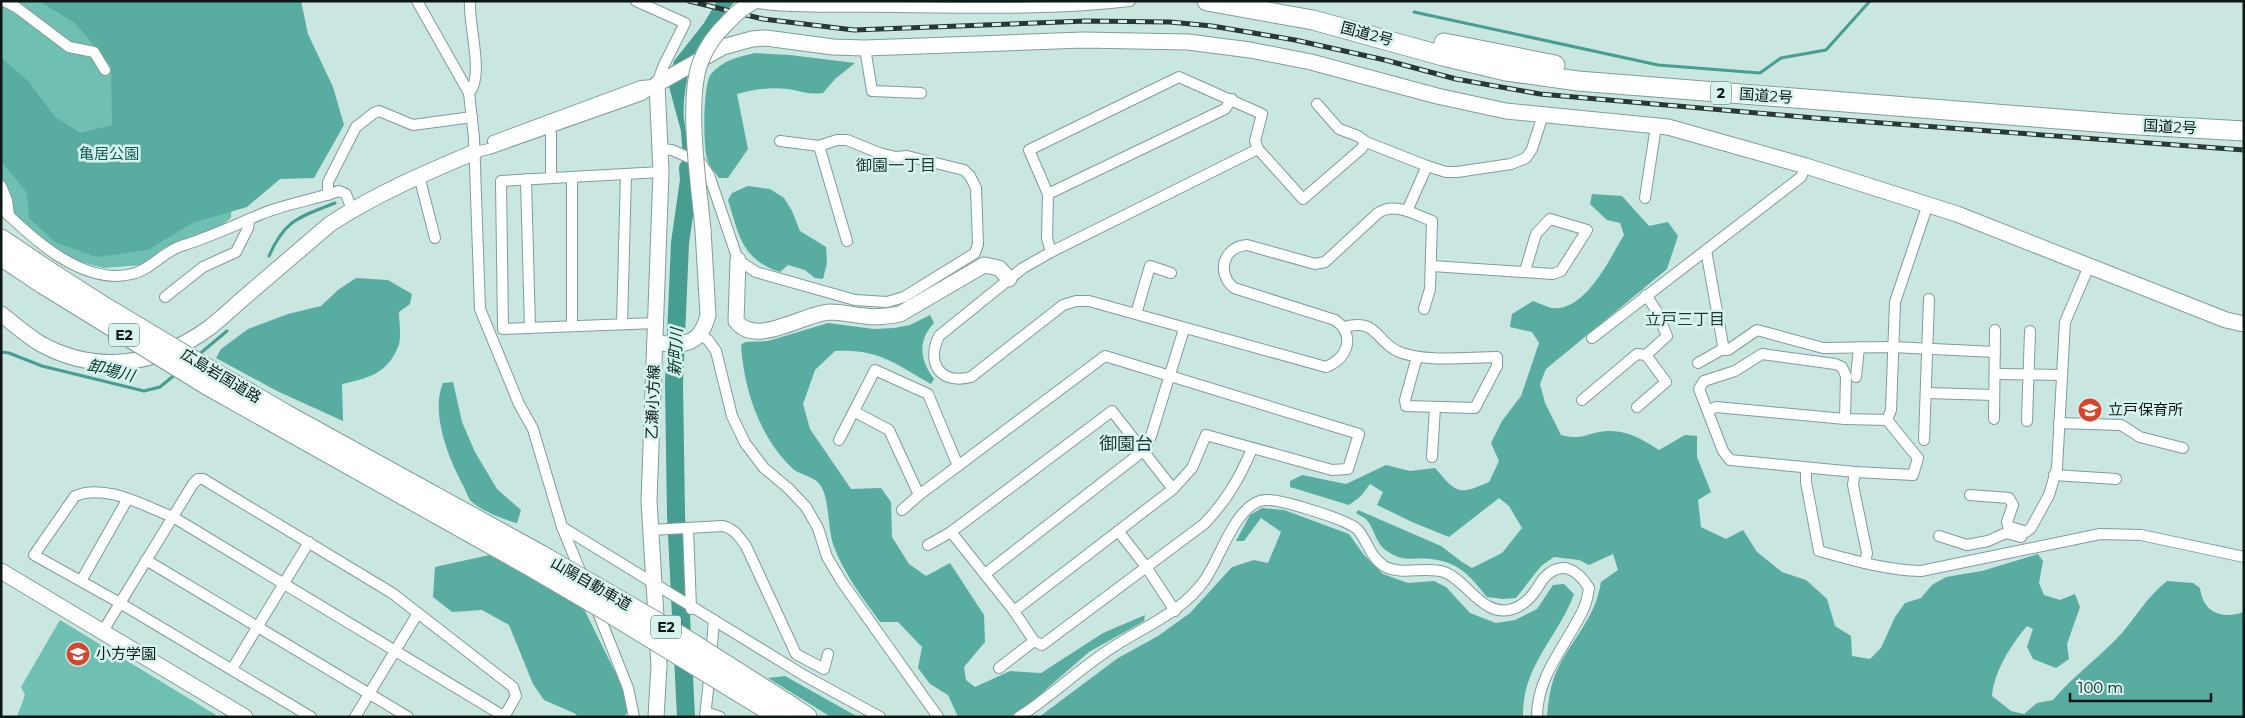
<svg xmlns="http://www.w3.org/2000/svg" width="2245" height="718" font-family="Montserrat,'Noto Sans JP',sans-serif">
	<style>
		.green { fill: #6fbfb2 }
		.forest { fill: #58ada0 }
		.water { fill: #479d90 }
		.lines { fill: none; stroke-linecap: round; stroke-linejoin: round }
		.stream { stroke: #479d90; stroke-width: 3 }
		.river { stroke: #479d90; stroke-width: 18 }
		.street-casing { stroke: #819d98; stroke-width: 12 }
		.secondary-casing { stroke: #819d98; stroke-width: 17 }
		.highway-casing { stroke: #819d98; stroke-width: 21 }
		.street { stroke: #fff; stroke-width: 10 }
		.secondary { stroke: #fff; stroke-width: 15 }
		.highway { stroke: #fff; stroke-width: 19 }
		.rail-casing { stroke: #2a3835; stroke-width: 5 }
		.rail { stroke: #d6f3ee; stroke-width: 3; stroke-dasharray: 9; stroke-linecap: butt }
		.secondary-bridge-casing { stroke: #819d98; stroke-width: 17; stroke-linecap: butt }
		.highway-bridge-casing { stroke: #819d98; stroke-width: 21; stroke-linecap: butt }
		.secondary-bridge { stroke: #fff; stroke-width: 15 }
		.highway-bridge { stroke: #fff; stroke-width: 19 }
		.labels { text-anchor: middle; stroke-width: 5; stroke-linejoin: round; paint-order: stroke }
		.shield { fill: #d6f3ee; stroke: #495a57; stroke-width: 1 }
		.shield-label { font-size: 14px; font-weight: bold; fill: #0d1816 }
		.street-label { font-size: 15px; fill: #0d1816; stroke: #d6f3ee }
		.park-label { font-size: 15px; fill: #0f584f; stroke: #d6f3ee }
		.poi-label { font-size: 15px; fill: #0d1816; stroke: #d6f3ee; text-anchor: start }
		.neighbourhood-label { font-size: 16px; fill: #1e3733; stroke: #d6f3ee }
		.water-label { font-size: 16px; font-style: italic; fill: #07322c; stroke: #d6f3ee }
		.quarter-label { font-size: 18px; fill: #1e3733; stroke: #d6f3ee }
	</style>
	<rect width="100%" height="100%" fill="#c9e6e0"/>
	<!-- green -->
	<g class="green">
		<polygon points="1,1 103,1 232,202 231,218 213,231 164,248 142,265 104,268 80,262 57,253 1,202"/>
		<polygon points="60,620 216,715 215,717 17,717 25,695 21,687"/>
	</g>
	<!-- forest -->
	<g class="forest">
		<polygon points="39,1 301,1 308,34 333,87 344,125 314,178 280,179 247,207 192,223 148,250 96,257 55,242 29,218 27,193 1,161 1,57 29,82 55,117 80,133 112,125 111,66 75,23"/>
		<path d="M755,53L790,55L855,63L835,79L823,93C806,95 803,91 788,89C771,87 754,89 737,94L748,149L728,178H719C715,172 708,165 707,158C703,145 703,84 711,74C723,60 738,57 755,53Z"/>
		<path d="M748,186L770,189L784,198L792,211L800,231L826,247L827,263L823,279L815,278L805,270L788,265L780,272C741,259 739,235 728,200L732,193Z"/>
		<path d="M1592,194L1622,196L1649,226L1668,222L1678,236L1667,269L1546,369L1540,384L1545,403L1561,435C1584,441 1587,432 1608,431C1628,430 1643,440 1659,450L1685,435L1697,436V457L1711,492L1698,500L1701,527L1726,539L1743,530L1757,552L1782,572L1806,580L1827,599L1835,626L1851,636L1852,656L1870,659L1881,648L1895,617L1905,603L1921,598L1932,585L1946,577L1982,571L2038,554L2043,561L2039,583L2044,595L2060,600L2075,594L2080,607L2067,644L2069,659L2056,668L2033,659L2027,647L2033,629L2027,626C2011,645 1994,671 1992,696L2011,711L2024,714L2037,703L2053,700C2074,675 2100,657 2122,633C2137,615 2148,596 2167,581L2193,583L2200,588C2203,612 2221,620 2244,612V717H1547C1548,703 1550,688 1555,675C1569,641 1595,621 1601,582L1618,570L1613,554L1589,565L1579,560L1554,557L1541,566L1516,598L1503,599L1487,597C1470,576 1459,562 1431,559C1414,557 1404,563 1387,551C1375,543 1375,529 1366,519C1363,517 1359,515 1356,513L1358,510L1441,546L1462,562L1472,568L1502,553L1522,528L1509,506L1499,498L1449,537L1412,522L1377,505L1383,492L1370,484L1361,496L1349,505L1290,487V481L1302,475L1346,484L1386,465L1410,471L1435,468C1457,493 1457,496 1489,482L1499,461L1491,443L1502,421L1521,396L1539,343L1532,332L1510,327L1512,314L1533,301C1539,303 1545,306 1551,308C1585,313 1610,258 1624,235L1620,223L1607,220L1590,204Z"/>
		<path d="M356,278L388,280L412,294L410,304L399,312C399,322 402,338 398,347C387,374 368,378 342,384L343,421L277,391L216,358L221,349L248,329L288,314L321,306L338,290Z"/>
		<path d="M930,315L934,323C917,341 920,360 934,379L931,384C896,364 878,348 835,351L815,370L803,404L810,429L851,489L881,488L891,502L892,537L909,564L926,576L950,563L984,615L985,642L964,667L966,680L975,687L1010,671L1041,673L1103,633L1145,615L1144,621L1089,652L1027,706L1010,717H958L948,695L930,684L918,668L922,647L898,622H880C863,598 843,573 833,544C828,528 829,501 822,488C816,475 799,476 791,467C759,435 744,390 741,345L745,342L768,341L828,323L874,329L894,328L910,325Z"/>
		<path d="M453,382L462,422L475,452L497,489L521,510L517,523C504,520 480,510 471,501C468,498 466,491 464,487C449,460 430,413 443,383Z"/>
		<path d="M1262,508L1284,510L1349,534L1364,555L1383,574L1408,583L1434,581L1446,587L1470,613L1496,623L1515,620L1537,609L1553,585L1564,584L1574,594C1558,638 1522,665 1523,717H1039L1118,658L1158,636L1190,613L1232,567L1254,560L1268,563L1281,532L1261,518L1244,541H1236L1250,515Z"/>
		<polygon points="494,554 580,601 622,686 628,711 624,717 577,717 576,714 544,700 533,684 509,625 482,610 452,612 433,597 435,567"/>
		<polygon points="785,676 858,717 831,717 768,678"/>
	</g>
	<!-- water -->
	<path class="water" d="M717,1H735C724,15 704,35 697,49C688,65 682,101 684,119C687,144 693,167 687,191V173L683,160L681,131L668,83L674,61L704,23Z"/>
	<g class="lines">
		<!-- stream -->
		<g class="stream">
			<polyline points="1414,12 1658,65 1760,73 1781,58 1826,50 1870,1"/>
			<path d="M269,256C285,219 300,217 335,203"/>
			<polyline points="1,352 9,353 42,366 144,391 160,387 177,373"/>
			<polyline points="197,356 227,331"/>
		</g>
		<!-- river -->
		<polyline class="river" points="686,717 676,514 674,383 680,243 689,180 688,168"/>
		<defs>
			<g id="street">
				<polyline points="4,1 16,7 69,47 94,52 105,70"/>
				<polyline points="417,1 469,93 474,138 480,309 519,404 533,429 562,527 583,578"/>
				<path d="M749,2C798,9 849,6 898,7C975,8 1053,10 1130,1"/>
				<polyline points="865,48 872,91 921,93"/>
				<path d="M469,93C485,76 468,25 470,1"/>
				<polyline points="1317,104 1339,129 1358,136 1366,142 1427,166 1446,172 1457,172 1511,164 1526,158 1532,149 1543,115"/>
				<polyline points="549,128 551,134 551,178"/>
				<polyline points="493,141 641,86 654,85"/>
				<polyline points="780,141 819,146"/>
				<polyline points="661,149 672,150 701,163 709,175 738,260 756,272 855,300 887,302 904,297 975,253 978,244 976,188 970,176 964,170 907,156 896,157 879,153 847,140 837,140 819,146 847,241"/>
				<path d="M1258,149L1051,252L1023,268L939,336C926,363 940,385 971,377L1063,305L1076,301H1089L1326,367C1348,358 1356,335 1335,320L1234,288C1216,273 1223,247 1247,245L1315,264L1325,262L1378,213C1395,202 1414,214 1432,221L1430,289L1424,309"/>
				<polyline points="475,152 489,149 642,95 657,84 663,67 685,23 636,1"/>
				<polyline points="419,176 435,238"/>
				<polyline points="572,177 572,326"/>
				<polyline points="526,179 530,328"/>
				<polyline points="1,186 7,200 9,216"/>
				<polyline points="1048,194 1225,109 1232,99"/>
				<polyline points="328,195 328,182 356,127 374,113 379,111 413,125 472,117"/>
				<polyline points="1645,198 1656,126"/>
				<path d="M1,208C33,239 83,286 132,274C150,270 163,252 181,246C208,238 233,226 259,215C284,204 313,200 339,191L346,194L352,210"/>
				<polyline points="1407,211 1427,166"/>
				<polyline points="1051,252 1047,238 1048,194 1029,150 1179,77 1262,114 1255,141 1258,149 1303,199 1361,149 1366,142"/>
				<polyline points="1432,266 1553,274 1561,271 1587,230 1550,219 1536,234 1525,271"/>
				<polyline points="165,297 203,267 236,252 248,228 249,221"/>
				<polyline points="1136,314 1150,266 1171,273"/>
				<polyline points="656,323 503,329 501,181 661,172"/>
				<polyline points="622,324 626,174"/>
				<path d="M1344,327C1377,318 1375,340 1397,351C1423,363 1468,357 1497,357V366L1475,408L1406,406L1405,400L1417,357"/>
				<polyline points="699,334 708,340 716,351 732,416 745,443 764,468 788,488 806,507 818,528 827,557 842,582 938,717"/>
				<polyline points="1592,338 1801,177 1806,166"/>
				<polyline points="1721,350 1728,350 1757,330 1823,348 1892,347 1995,352"/>
				<polyline points="1646,355 1667,336 1656,310 1646,295"/>
				<polyline points="1698,363 1721,350 1723,345 1706,250"/>
				<polyline points="1995,374 2062,375"/>
				<polyline points="1856,377 1859,347"/>
				<polyline points="1927,393 1994,395"/>
				<polyline points="1582,400 1637,354 1646,355 1666,382 1637,407"/>
				<polyline points="1708,411 1716,407 1845,419 1887,420 1891,410 1895,302 1928,204"/>
				<polyline points="855,412 889,430 919,495"/>
				<polyline points="1845,419 1846,376 1842,367 1835,364 1762,354 1735,371 1704,381 1699,389 1723,451 1730,460 1855,472 1913,475 1918,458 1887,420"/>
				<polyline points="1994,419 1995,330"/>
				<polyline points="2027,421 2030,331"/>
				<polyline points="2059,423 2121,425 2140,437 2183,448"/>
				<polyline points="839,440 875,370 928,394 958,466"/>
				<polyline points="1924,440 1929,299"/>
				<polyline points="1432,457 1435,407"/>
				<path d="M1806,468V482L1819,551C1852,560 1886,570 1921,571L2100,534L2141,535L2244,557"/>
				<polyline points="1855,472 1853,485 1867,553 1865,563"/>
				<polyline points="2054,475 2116,479"/>
				<polyline points="1970,495 2009,498 2013,505 2007,522 2008,526 2026,532 2031,528 2049,495 2057,468 2065,322 2089,266"/>
				<polyline points="902,510 919,495 1105,356 1359,434 1348,469 1332,470 1206,435 1192,468 1173,489 1014,611"/>
				<polyline points="562,527 805,676 880,717"/>
				<polyline points="688,528 691,609"/>
				<path d="M650,530L723,526C735,529 739,537 746,546L796,654L824,669L828,654"/>
				<path d="M951,532L1014,611L1034,641L1042,645L1204,524C1227,500 1239,479 1252,449"/>
				<polyline points="1119,532 1147,568 1175,611"/>
				<polyline points="1939,536 1967,545 1988,541 2006,533 2021,537"/>
				<polyline points="928,545 951,532 1112,411 1173,489"/>
				<polyline points="146,560 408,717"/>
				<polyline points="985,574 1143,451 1151,436 1184,329"/>
				<polyline points="81,581 127,500"/>
				<polyline points="595,605 628,688 634,717"/>
				<polyline points="103,631 193,484 198,479 203,479 392,593 513,687 516,696 504,717"/>
				<polyline points="711,657 714,620"/>
				<polyline points="999,668 1034,641"/>
				<polyline points="232,669 309,542"/>
				<polyline points="706,712 720,717"/>
				<path d="M311,717L120,603L34,555L75,496C106,483 144,506 173,517L505,717"/>
				<polyline points="355,717 418,613"/>
				<polyline points="705,717 710,671"/>
				<path d="M1019,717C1052,696 1080,668 1113,647C1145,626 1181,613 1204,581C1220,560 1236,501 1266,500C1279,499 1350,520 1358,530C1368,542 1370,557 1384,566C1401,576 1425,566 1444,572C1459,577 1474,599 1488,606C1507,617 1525,606 1536,590C1539,586 1541,581 1544,578C1562,559 1578,570 1589,588C1588,595 1586,604 1583,610C1566,646 1537,675 1537,717"/>
			</g>
			<g id="secondary">
				<path d="M738,260L736,321C756,348 804,313 830,312C842,312 853,315 865,316C877,318 888,316 900,314L984,265L999,268L1009,279"/>
				<path d="M1,314C14,324 27,336 41,344C97,375 158,365 209,328C222,318 234,306 246,296C274,272 302,248 330,224C376,194 425,173 475,152"/>
				<path d="M655,343C683,345 700,347 708,315L703,230"/>
				<polyline points="1,571 245,717"/>
				<polyline points="656,717 659,666 649,501 661,172 657,84 723,47 752,39 766,38 833,47 865,48 1083,40 1188,42 1250,50 1311,62 1437,96 1506,111 1668,127 1806,166 1957,214 2226,320 2244,324"/>
			</g>
			<g id="highway">
				<polyline points="1207,1 1313,20 1443,56 1506,71 1578,81 2122,124 2244,131"/>
				<polyline points="1444,43 1555,65"/>
				<polyline points="1,239 50,272"/>
				<polyline points="1,256 43,284"/>
				<polyline points="213,372 287,415 543,556"/>
				<polyline points="207,385 535,569"/>
				<polyline points="786,703 807,717"/>
			</g>
		</defs>
		<!-- street casing -->
		<use href="#street" class="street-casing"/>
		<!-- secondary casing -->
		<use href="#secondary" class="secondary-casing"/>
		<!-- highway casing -->
		<use href="#highway" class="highway-casing"/>
		<!-- street -->
		<use href="#street" class="street"/>
		<!-- secondary -->
		<use href="#secondary" class="secondary"/>
		<!-- highway -->
		<use href="#highway" class="highway"/>
		<defs>
			<polyline id="rail" points="689,1 763,19 854,30 1086,21 1170,22 1212,26 1295,40 1385,60 1456,79 1540,94 1815,118 2244,150"/>
		</defs>
		<!-- rail casing -->
		<use href="#rail" class="rail-casing"/>
		<!-- rail -->
		<use href="#rail" class="rail"/>
		<defs>
			<path id="secondary-bridge" d="M703,230C699,186 686,103 700,63C706,47 716,33 728,22C735,14 745,6 755,1"/>
			<g id="highway-bridge">
				<polyline points="50,272 103,306 213,372"/>
				<polyline points="43,284 207,385"/>
				<polyline points="543,556 676,633 786,703"/>
				<polyline points="535,569 605,610 778,716"/>
			</g>
		</defs>
		<!-- secondary-bridge casing -->
		<use href="#secondary-bridge" class="secondary-bridge-casing"/>
		<!-- highway-bridge casing -->
		<use href="#highway-bridge" class="highway-bridge-casing"/>
		<!-- secondary-bridge -->
		<use href="#secondary-bridge" class="secondary-bridge"/>
		<!-- highway-bridge -->
		<use href="#highway-bridge" class="highway-bridge"/>
	</g>
	<!-- icons -->
	<defs>
		<symbol id="school-disc" viewBox="-11 -11 22 22"><circle r="9.5" fill="#d2472e" stroke="#d6f3ee"/><path d="M0-5L7-2L0 1L-7-2ZM-4 1L0 2.5L4 1V4Q0 6-4 4Z" fill="#fff"/></symbol>
	</defs>
	<g fill-rule="evenodd">
		<use href="#school-disc" x="2076" y="396" width="28" height="28"/>
		<use href="#school-disc" x="64" y="640" width="28" height="28"/>
	</g>
	<g class="labels">
		<!-- shield labels -->
		<g class="shield">
			<rect x="1711" y="81.5" width="20" height="23" rx="4"/>
			<rect x="109" y="323.5" width="30" height="23" rx="4"/>
			<rect x="651" y="615.5" width="30" height="23" rx="4"/>
		</g>
		<g class="shield-label">
			<text x="1721" y="98">2</text>
			<text x="124" y="340">E2</text>
			<text x="666" y="632">E2</text>
		</g>
		<!-- street labels -->
		<g class="street-label">
			<text transform="translate(1367 34) rotate(15)" y="5">国道2号</text>
			<text transform="translate(1766 96) rotate(4)" y="5">国道2号</text>
			<text transform="translate(2170 127) rotate(3)" y="5">国道2号</text>
			<text transform="translate(221 376) rotate(31)" y="5">広島岩国道路</text>
			<text transform="translate(653 402) rotate(-88)" y="5">乙瀬小方線</text>
			<text transform="translate(591 584) rotate(30)" y="5">山陽自動車道</text>
		</g>
		<!-- park labels -->
		<g class="park-label">
			<text x="109" y="159">亀居公園</text>
		</g>
		<!-- poi labels -->
		<g class="poi-label">
			<text x="2108" y="415">立戸保育所</text>
			<text x="96" y="659">小方学園</text>
		</g>
		<!-- neighbourhood labels -->
		<g class="neighbourhood-label">
			<text x="896" y="171">御園一丁目</text>
			<text x="1685" y="325">立戸三丁目</text>
		</g>
		<!-- water labels -->
		<g class="water-label">
			<text transform="translate(675 352) rotate(-87)" y="6">新町川</text>
			<text transform="translate(111 370) rotate(14)" y="6">卸場川</text>
		</g>
		<!-- quarter labels -->
		<g class="quarter-label">
			<text x="1126" y="450">御園台</text>
		</g>
	</g>
	<!-- border -->
	<rect width="2245" height="718" fill="none" stroke="#0d1816" stroke-width="5"/>
	<!-- scale -->
	<path d="M2070 693v8h141v-8" fill="none" stroke="#0d1816" stroke-width="2.5"/>
	<text x="2078" y="693" font-size="15" fill="#0d1816" stroke="#d6f3ee" stroke-width="4" paint-order="stroke">100 m</text>
</svg>
